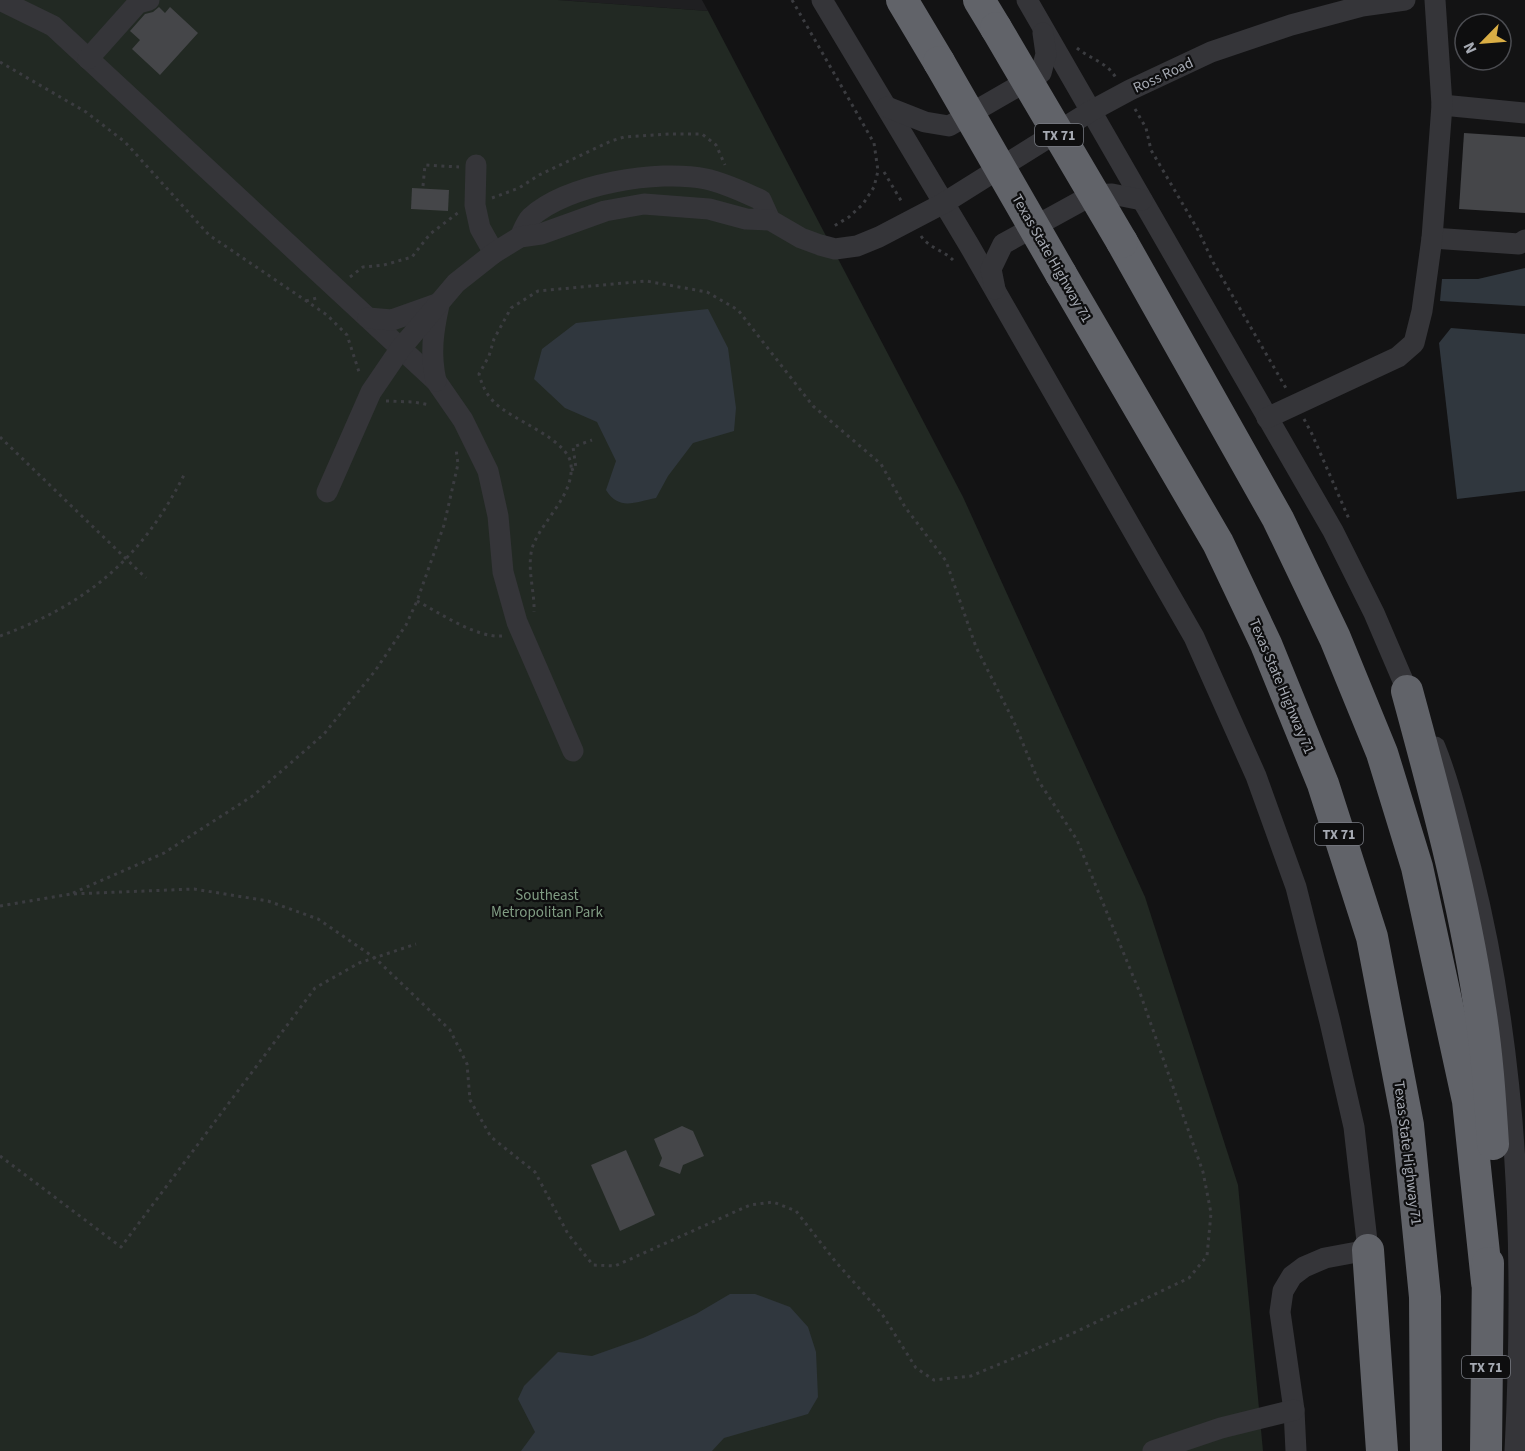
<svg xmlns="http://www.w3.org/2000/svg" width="1525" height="1451" font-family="'Source Sans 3',sans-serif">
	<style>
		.built { fill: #1f1f21 }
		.green { fill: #222923 }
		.water { fill: #30373e }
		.building { fill: #454649 }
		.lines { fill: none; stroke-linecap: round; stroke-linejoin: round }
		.path { stroke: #3b3c40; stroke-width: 3; stroke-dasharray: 3 4.5; stroke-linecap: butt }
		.minor { stroke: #353539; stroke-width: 21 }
		.highway { stroke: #616369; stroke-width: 32 }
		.highway-bridge { stroke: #616369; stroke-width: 32 }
		.labels { text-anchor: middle; stroke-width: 4.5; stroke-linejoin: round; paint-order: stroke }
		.shield { fill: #0e0e0f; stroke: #787b82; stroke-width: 1.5 }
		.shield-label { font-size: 14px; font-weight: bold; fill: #a6aab3 }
		.street-label { font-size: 15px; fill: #a6aab3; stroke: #0e0e0f }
		.park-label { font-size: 15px; fill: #809c83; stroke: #0e0e0f }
	</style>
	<rect width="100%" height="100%" fill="#131314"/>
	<!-- built -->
	<polygon class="built" points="558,0 702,0 708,11"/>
	<!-- green -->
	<polygon class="green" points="0,0 558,0 708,11 963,497 1145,897 1238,1185 1263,1451 0,1451"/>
	<!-- water -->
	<g class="water">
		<polygon points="1525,268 1525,306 1440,301 1442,279 1478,279"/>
		<path d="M708,309L728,348L736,408L734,431L693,443L668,476L656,498C635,502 619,511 606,490L616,461L597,422L565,408L534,379L542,349L576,323Z"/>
		<polygon points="1451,328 1525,334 1525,491 1457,499 1439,343"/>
		<polygon points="730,1294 755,1294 790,1307 808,1327 816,1352 818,1397 808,1414 724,1438 712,1451 521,1451 535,1432 518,1399 524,1386 558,1352 592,1356 643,1338 696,1314"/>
	</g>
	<!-- building -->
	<g class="building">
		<polygon points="159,7 165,13 170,7 198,33 160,75 132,49 140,40 130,31 145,14 153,12"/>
		<polygon points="1464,133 1525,137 1525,213 1459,209"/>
		<polygon points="412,188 449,190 448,211 411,209"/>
		<polygon points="682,1126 693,1131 704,1156 683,1165 680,1174 659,1166 662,1158 654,1139"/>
		<polygon points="626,1150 655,1215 620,1231 591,1165"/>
	</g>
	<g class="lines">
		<!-- path -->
		<g class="path">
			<polyline points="792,0 874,143 878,171 874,187 863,204 849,217 834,226"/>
			<path d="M1077,48C1090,59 1107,62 1116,78"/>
			<polyline points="0,62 86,112 125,142 209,235 327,315 347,335 360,375"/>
			<polyline points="1135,109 1146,128 1151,150 1198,230 1213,262 1287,390"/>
			<polyline points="884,172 903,204"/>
			<polyline points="423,186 425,165 459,167"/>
			<polyline points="492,198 519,188 539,175 611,141 624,137 670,134 702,134 716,145 725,165"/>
			<path d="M921,236C929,248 943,250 953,260"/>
			<polyline points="350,277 363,267 384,265 412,257 430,234 459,212"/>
			<polyline points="306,301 320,297"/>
			<polyline points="386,401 414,402 430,405"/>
			<polyline points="1304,419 1312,434 1349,519"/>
			<polyline points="0,437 146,578"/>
			<polyline points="571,470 576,468 573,447 592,440"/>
			<path d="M417,601C440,613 476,638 502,636"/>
			<path d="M0,636C88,604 143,557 185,473"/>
			<polyline points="73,893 164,853 254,795 324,734 375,671 406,625 417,601 444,525 458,464 456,449"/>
			<path d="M0,906L71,894L194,889L268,901L318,919L375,958L450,1030L467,1064L470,1100L491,1137L535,1172L568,1234L593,1265L615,1266L750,1205L773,1202L796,1211L835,1261L882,1314L916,1368L934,1380L971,1376L1069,1335L1189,1278L1207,1256L1211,1213L1203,1172L1140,993L1077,840L1038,780L1014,722L976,647L946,561L905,507L881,464L813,406L738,310L707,292L646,281L538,291L511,308L494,339L489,356L479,374C482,385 486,394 494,402C511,420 569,439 571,465C574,494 545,518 534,543C525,564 535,590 534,612"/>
			<polyline points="0,1156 121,1247 315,988 359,963 416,944"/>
		</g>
		<!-- minor -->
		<g class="minor">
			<polyline points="0,0 53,26 436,381 463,420 488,471 498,516 503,572 517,622 573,751"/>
			<polyline points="822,0 969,245 1194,637 1256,776 1296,887 1330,1022 1354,1127 1368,1250 1325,1258 1304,1267 1292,1276 1283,1291 1280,1312 1294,1410 1296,1451"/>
			<polyline points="1027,0 1333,531 1374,613 1413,704"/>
			<polyline points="88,59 138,3 149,0"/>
			<polyline points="1442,105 1525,113"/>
			<polyline points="887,107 925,122 949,126 1041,73 1046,54 1043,33"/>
			<polyline points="476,165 475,205 480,228 494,253"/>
			<path d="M520,237C523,231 526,222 531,217C568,184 658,169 706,179C725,183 743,192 761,200L770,220"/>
			<polyline points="1432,238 1519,244 1525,240"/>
			<polyline points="995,289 991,269 1003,244 1092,195 1112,194 1142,200"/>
			<polyline points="368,318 392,320 437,304"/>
			<path d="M436,381C430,354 433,332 439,305"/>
			<polyline points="1267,418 1398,357 1414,343 1422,311 1432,238 1442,105 1435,0"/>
			<polyline points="327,492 371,392 401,348 456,283 494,253 520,237 541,234 605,211 644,204 709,209 746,219 770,220 801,238 820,245 835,249 857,246 879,237 944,203 1091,111 1130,90 1211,52 1291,25 1362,6 1405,0"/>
			<path d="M1435,747C1451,787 1460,828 1471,869C1519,1059 1525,1256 1515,1451"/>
			<polyline points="1153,1451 1221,1428 1294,1410"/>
		</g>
		<!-- highway -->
		<g class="highway">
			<polyline points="902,0 939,62"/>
			<polyline points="979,0 996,28"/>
			<polyline points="1122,242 1278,519 1335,638 1382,753 1417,867 1468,1101 1487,1282"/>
			<polyline points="1061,274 1218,543 1266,644 1323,784 1372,937 1408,1125 1425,1297 1426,1451"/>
			<path d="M1407,691C1435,794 1463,897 1479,1003C1487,1050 1490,1097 1493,1144"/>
			<polyline points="1368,1250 1382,1451"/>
			<polyline points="1486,1451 1488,1263"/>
		</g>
		<!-- highway-bridge -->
		<g class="highway-bridge">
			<polyline points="996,28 1122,242"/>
			<polyline points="939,62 1061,274"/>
		</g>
	</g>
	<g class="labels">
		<!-- shield labels -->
		<g class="shield">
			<rect x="1035" y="124" width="48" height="22" rx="4.5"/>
			<rect x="1315" y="823" width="48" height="22" rx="4.5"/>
			<rect x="1462" y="1356" width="48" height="22" rx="4.5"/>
		</g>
		<g class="shield-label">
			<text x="1059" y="140">TX 71</text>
			<text x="1339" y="839">TX 71</text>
			<text x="1486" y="1372">TX 71</text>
		</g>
		<!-- street labels -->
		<g class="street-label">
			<text transform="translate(1163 75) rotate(-25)" y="5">Ross Road</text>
			<text transform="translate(1052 258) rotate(60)" y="5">Texas State Highway 71</text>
			<text transform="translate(1282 686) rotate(67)" y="5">Texas State Highway 71</text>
			<text transform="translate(1408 1153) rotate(83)" y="5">Texas State Highway 71</text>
		</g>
		<!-- park labels -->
		<g class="park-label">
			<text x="547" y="900">Southeast<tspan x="547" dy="17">Metropolitan Park</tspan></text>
		</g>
	</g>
	<!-- north arrow -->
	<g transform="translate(1483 42) rotate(245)"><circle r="28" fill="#0e0e0f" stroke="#4b4c51" stroke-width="1.5"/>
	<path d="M0-4.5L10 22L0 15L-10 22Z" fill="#daae45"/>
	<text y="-9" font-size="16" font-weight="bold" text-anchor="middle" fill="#a6aab3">N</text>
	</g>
</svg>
